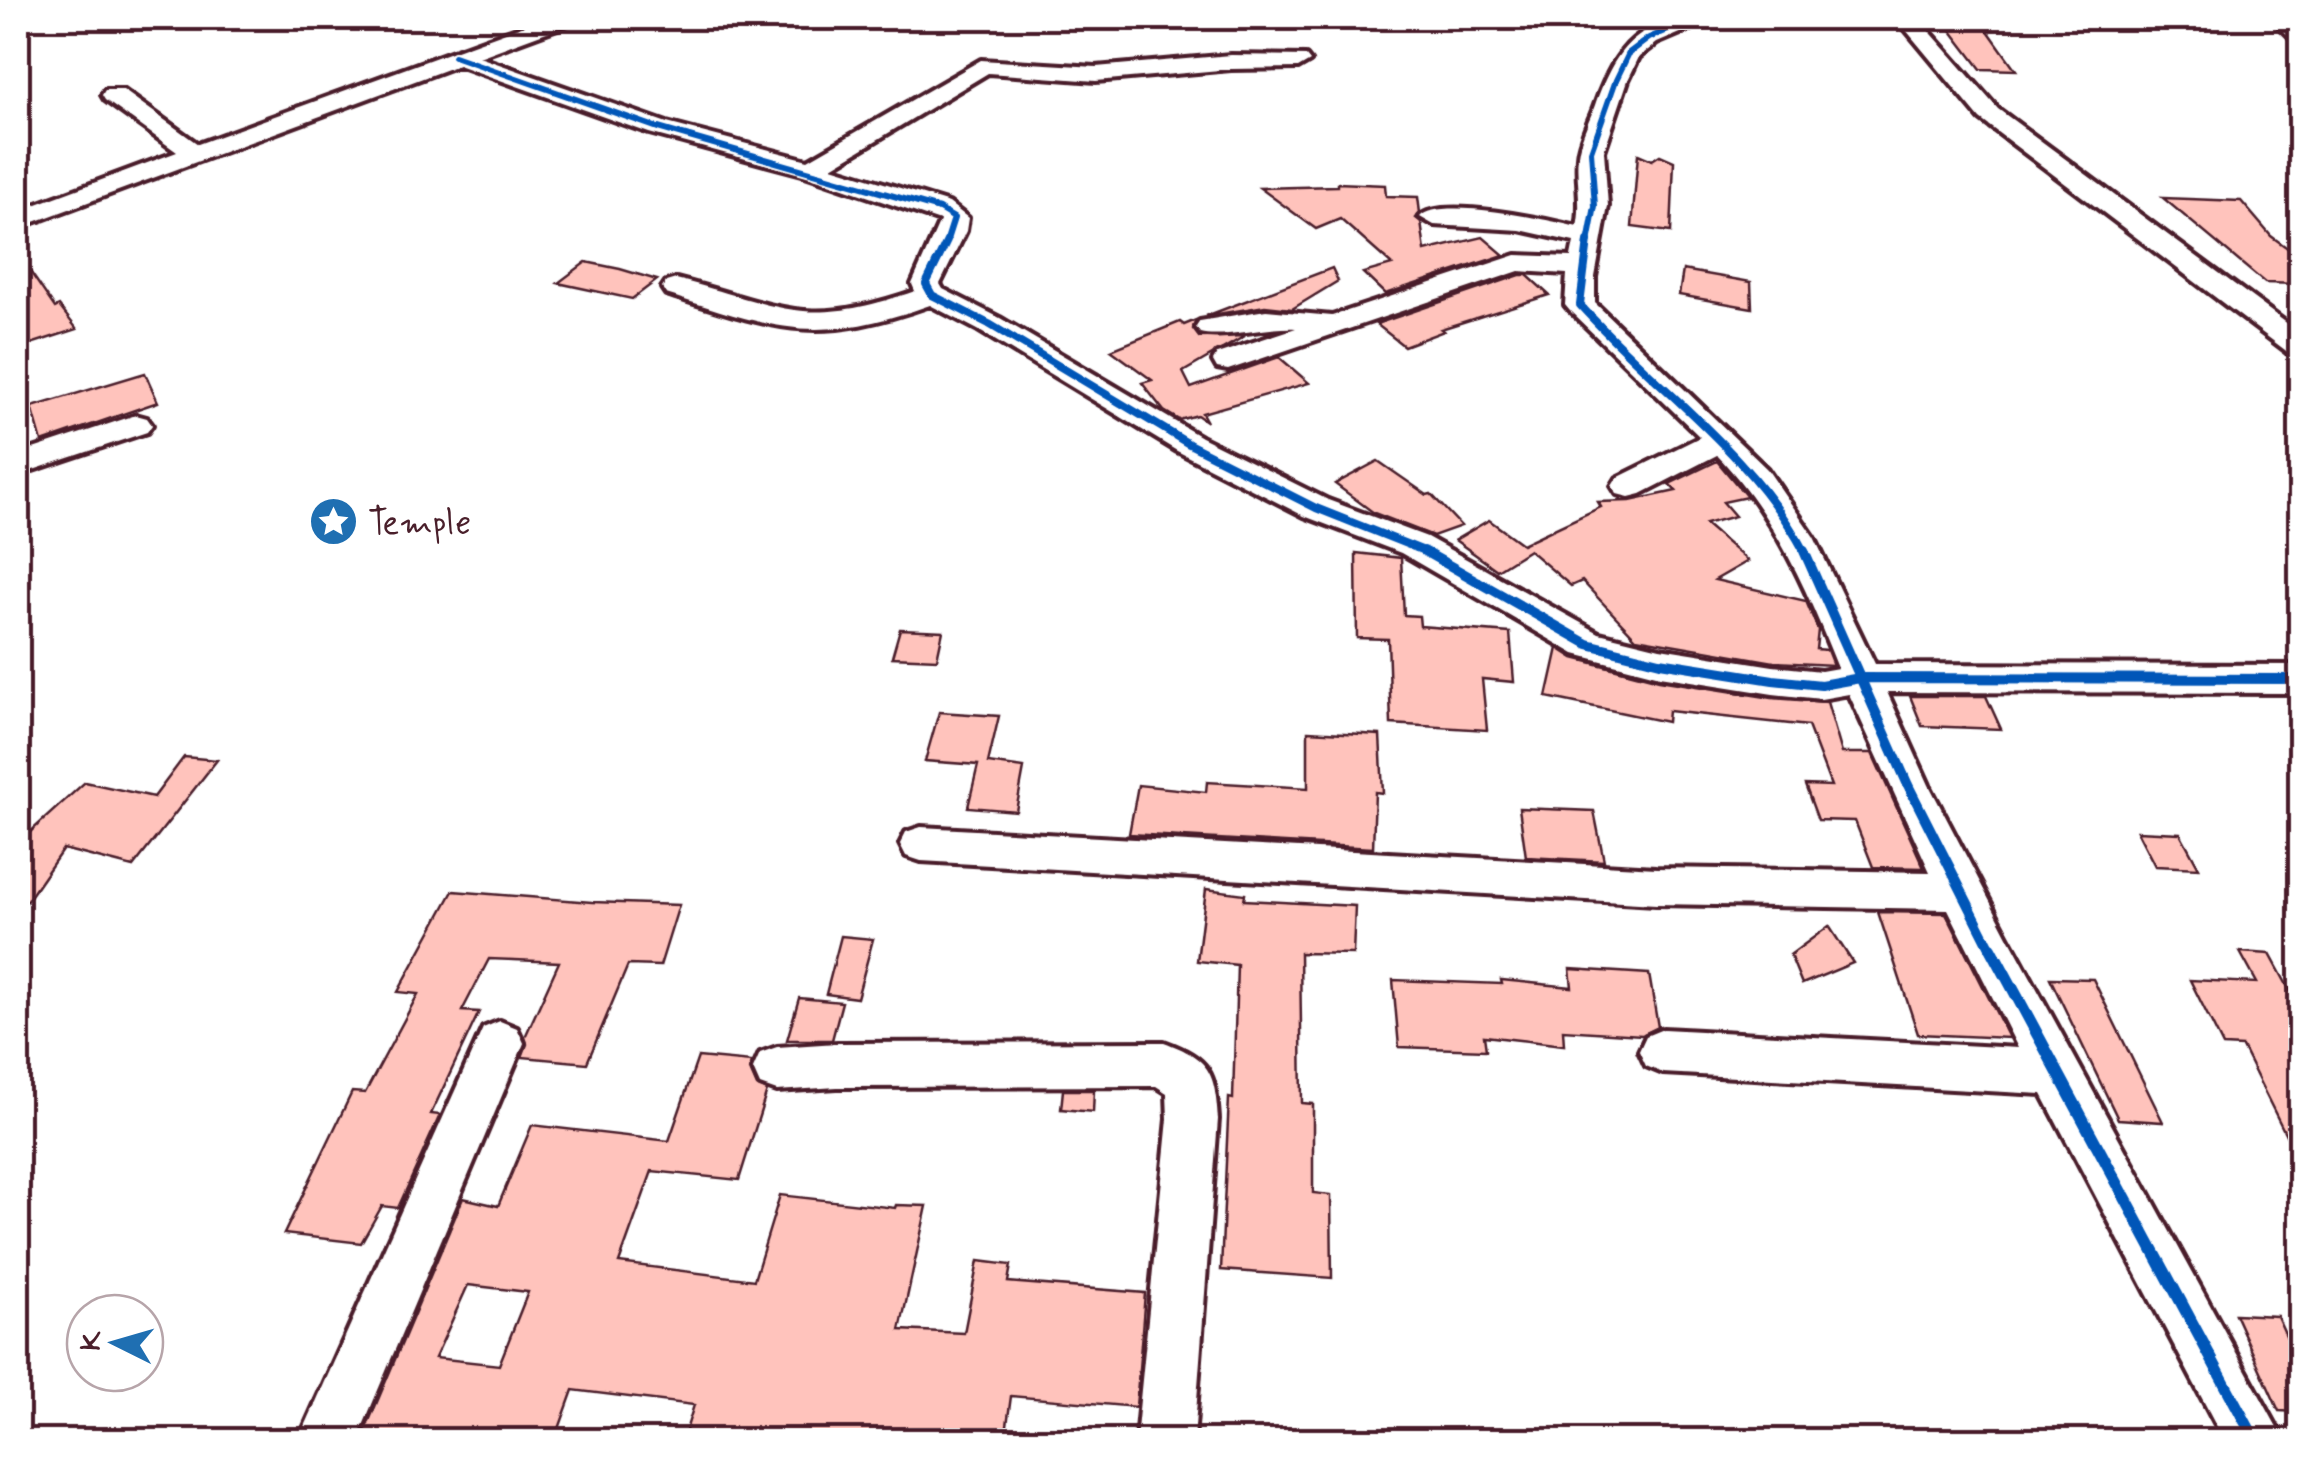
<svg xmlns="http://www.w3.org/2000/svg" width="2318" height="1458" font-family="Mynerve,sans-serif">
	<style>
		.building { fill: #ffc3bc; stroke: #4a1f2b; stroke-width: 2.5; fill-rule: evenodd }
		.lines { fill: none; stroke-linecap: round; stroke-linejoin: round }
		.minor-casing { stroke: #4a1f2b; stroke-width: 8 }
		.minor { fill: #fff; fill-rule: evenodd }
		.cycleway-far3-casing { stroke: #fff; stroke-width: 10 }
		.cycleway-far2-casing { stroke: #fff; stroke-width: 12 }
		.cycleway-far1-casing { stroke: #fff; stroke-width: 16 }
		.cycleway-casing { stroke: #fff; stroke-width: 19 }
		.cycleway-far3 { stroke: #0057b8; stroke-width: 6 }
		.cycleway-far2 { stroke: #0057b8; stroke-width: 8 }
		.cycleway-far1 { stroke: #0057b8; stroke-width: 10 }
		.cycleway { stroke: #0057b8; stroke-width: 12 }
		.labels { text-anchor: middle; stroke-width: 10; stroke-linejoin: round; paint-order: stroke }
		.poi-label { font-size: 35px; fill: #4a1f2b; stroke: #fff; text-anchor: start }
	</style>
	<rect width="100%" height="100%" fill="#fff"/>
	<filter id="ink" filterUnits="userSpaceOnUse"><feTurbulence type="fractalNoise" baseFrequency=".01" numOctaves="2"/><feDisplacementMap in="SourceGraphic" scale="20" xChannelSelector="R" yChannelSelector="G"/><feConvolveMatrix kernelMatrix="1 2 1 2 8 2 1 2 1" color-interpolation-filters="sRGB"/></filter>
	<g filter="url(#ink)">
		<!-- building -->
		<g class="building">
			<polygon points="1942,18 1979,18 2016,70 1981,69"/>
			<polygon points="1638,154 1652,160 1660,155 1674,161 1671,232 1632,227"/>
			<polygon points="1337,183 1385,185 1386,196 1418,197 1420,213 1416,218 1421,222 1425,251 1483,237 1504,255 1385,294 1363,273 1392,265 1340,219 1316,229 1260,188 1337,186"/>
			<polygon points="2163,198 2241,201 2271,236 2300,257 2300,284 2265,283"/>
			<polygon points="18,254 55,308 59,306 77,329 31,344 27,334 18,336"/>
			<polygon points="586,262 620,269 657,280 632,299 558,283"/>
			<polygon points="1332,268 1338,281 1292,309 1265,306 1206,316"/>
			<polygon points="1683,270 1751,282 1752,308 1679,295"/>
			<polygon points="1520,275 1527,275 1549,295 1441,329 1444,331 1404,346 1376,324"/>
			<polygon points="1196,320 1193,329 1199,337 1245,336 1183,372 1191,388 1279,357 1309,383 1202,413 1207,422 1197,415 1179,420 1164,411 1142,383 1152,380 1111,350 1180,322 1184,325"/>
			<polygon points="145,373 158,402 42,442 32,407"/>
			<polygon points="1378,461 1427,495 1431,494 1461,526 1433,536 1374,513 1335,484"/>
			<polygon points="1717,461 1747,497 1723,502 1735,516 1705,524 1748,561 1715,580 1806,601 1818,630 1816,649 1827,650 1833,665 1774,662 1636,638 1582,581 1571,586 1529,550 1497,570 1455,540 1489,520 1522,544 1601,507 1598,502 1630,501 1676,491 1669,484"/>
			<polygon points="1356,553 1401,558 1404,615 1419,616 1420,626 1510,633 1514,682 1482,679 1487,730 1391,724 1388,639 1357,638"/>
			<polygon points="900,629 943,631 937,659 892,657"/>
			<polygon points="1558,648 1574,658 1659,680 1772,698 1827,702 1842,753 1872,753 1924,868 1873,867 1855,821 1818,820 1805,785 1831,786 1808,726 1668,711 1667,722 1547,697"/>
			<polygon points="1910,696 1986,696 2001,729 1922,726"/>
			<polygon points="939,712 999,716 988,763 1024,768 1016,811 968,807 978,765 925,761"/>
			<polygon points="1308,731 1380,735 1383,793 1375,792 1373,848 1129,834 1138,785 1206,792 1207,782 1308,788"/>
			<polygon points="184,757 217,760 133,867 63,849 18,914 18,843 85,782 154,797"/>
			<polygon points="1519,808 1594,811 1604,861 1526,857"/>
			<polygon points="2137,831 2180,833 2199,868 2155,866"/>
			<polygon points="1206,889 1245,894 1244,900 1355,906 1353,954 1300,953 1302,1103 1313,1104 1313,1193 1331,1195 1332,1278 1221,1270 1229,1098 1233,1099 1237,965 1197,961"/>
			<polygon points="453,891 592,902 679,905 660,966 628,965 587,1063 522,1057 527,1044 525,1037 559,962 489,959 462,1011 479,1012 431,1114 440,1115 398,1208 382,1206 361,1243 284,1234 352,1092 365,1093 418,994 398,992"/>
			<polygon points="1878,912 1946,913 2009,1038 1918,1034"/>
			<polygon points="1829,926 1853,963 1802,984 1790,955"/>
			<polygon points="841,936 873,939 857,998 826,994"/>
			<polygon points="2240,952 2270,954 2300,1009 2300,1163 2242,1047 2223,1046 2190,980 2257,983"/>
			<polygon points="1570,969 1649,974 1658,1027 1642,1035 1563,1030 1564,1045 1484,1036 1486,1050 1399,1047 1393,980 1502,984 1501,980 1572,987"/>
			<polygon points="2050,978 2093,979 2163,1122 2118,1119"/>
			<polygon points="799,998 842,1002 832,1040 787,1040"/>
			<path d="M698,1057L752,1062L750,1070L757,1086L767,1091L739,1180L652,1171L619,1263L754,1280L780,1195L895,1208L896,1205L927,1206L900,1330L964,1333L978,1261L1011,1265L1008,1282L1145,1293L1136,1407L1011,1396L1005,1440H683L694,1405L573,1390L555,1440L513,1435L511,1440H361L463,1198L498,1206L532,1125L669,1141ZM468,1285L528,1292L499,1365L435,1358Z"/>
			<polygon points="1063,1090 1094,1090 1093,1112 1061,1109"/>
			<polygon points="2235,1314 2277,1316 2300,1366 2300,1412 2279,1411"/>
		</g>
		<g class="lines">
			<defs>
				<g id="minor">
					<path d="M544,18H574L571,23L479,57L667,123L808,160L981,60L1096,67L1231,55L1306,56L1310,61L1298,68L1231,69L1096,81L988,73L832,167L949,203L968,218L966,231L940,284L943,289L1000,318L1201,437L1328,500L1427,537L1599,633L1660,648L1773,666L1821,671L1838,668C1807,590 1775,516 1717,455L1641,494L1629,497L1617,494L1612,486L1617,478L1700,437L1570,311L1565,305L1567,274L1519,271L1228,370L1217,368L1213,361L1217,354L1296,328C1268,326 1222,339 1200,333L1196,327L1200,321L1266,310L1332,316L1516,255L1571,257L1574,242L1520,230L1434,225L1420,217C1438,196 1549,220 1577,227C1583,201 1574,174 1579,149C1582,134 1590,119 1595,105C1617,45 1639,18 1707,18L1704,23L1657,43L1639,57L1628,80L1604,151L1608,206L1595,277V303L1767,469L1814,537L1875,664L2300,665V693L1887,692L1929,785L2008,936L2284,1440H2224L2042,1094L1663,1073L1646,1066L1639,1051L1646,1036L1663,1029L2018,1048L1948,909L1656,904L921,861L906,856L900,844L906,832L921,827L1656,868L1930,872L1849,694L1821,699L1773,694L1660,676L1575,654L1401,553L1304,516L1177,451L978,330L930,305C814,346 778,329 666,294L662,288L666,282L676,279C783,306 803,330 915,291L912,284L940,221L802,174L649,133L458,65L18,228V211L177,152L105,100L102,95L105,90H123L198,144Z"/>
					<polygon points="1896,18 1918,18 1998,109 2300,333 2300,356 2289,353 1980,119"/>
					<polygon points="2271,18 2295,18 2300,23 2300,41 2292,39"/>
					<polygon points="136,415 147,418 152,425 147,432 18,475 18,454"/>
					<polygon points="500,1021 517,1028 524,1043 357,1440 299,1440 483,1028"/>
					<path d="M1164,1042C1210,1059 1215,1072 1218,1119L1194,1440H1136L1168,1119L1167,1093L1156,1086L837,1087L777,1091L760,1085L753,1069L760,1053L777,1047L837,1043Z"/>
				</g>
			</defs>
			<!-- minor casing -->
			<use href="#minor" class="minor-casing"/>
			<!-- minor -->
			<use href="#minor" class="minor"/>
			<defs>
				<g id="cycleway-far3">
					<polyline points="454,56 658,128 939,209 954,218 946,243"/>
					<polyline points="1588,243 1595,206 1591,151 1616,80 1629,53 1649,38 1696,18"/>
				</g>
				<g id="cycleway-far2">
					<polyline points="947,241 926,284 932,295 989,324 1189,444 1316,508 1429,553"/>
					<path d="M1588,241L1580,305C1656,389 1751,451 1805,553"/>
				</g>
				<g id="cycleway-far1">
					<polyline points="1424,551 1588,644 1660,662 1773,680 1821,685 1860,678 2300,679"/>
					<polyline points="1804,551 1908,785 1992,951"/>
				</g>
				<polyline id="cycleway" points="1991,948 2255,1440"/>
			</defs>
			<!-- cycleway-far3 casing -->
			<use href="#cycleway-far3" class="cycleway-far3-casing"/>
			<!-- cycleway-far2 casing -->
			<use href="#cycleway-far2" class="cycleway-far2-casing"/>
			<!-- cycleway-far1 casing -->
			<use href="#cycleway-far1" class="cycleway-far1-casing"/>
			<!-- cycleway casing -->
			<use href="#cycleway" class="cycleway-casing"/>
			<!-- cycleway-far3 -->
			<use href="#cycleway-far3" class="cycleway-far3"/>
			<!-- cycleway-far2 -->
			<use href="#cycleway-far2" class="cycleway-far2"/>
			<!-- cycleway-far1 -->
			<use href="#cycleway-far1" class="cycleway-far1"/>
			<!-- cycleway -->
			<use href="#cycleway" class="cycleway"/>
		</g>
	</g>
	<!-- icons -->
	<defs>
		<symbol id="sight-disc" viewBox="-11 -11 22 22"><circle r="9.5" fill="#1f6fb2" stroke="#fff"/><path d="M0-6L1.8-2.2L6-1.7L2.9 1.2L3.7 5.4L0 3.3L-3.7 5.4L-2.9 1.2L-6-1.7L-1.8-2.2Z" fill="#fff"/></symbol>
	</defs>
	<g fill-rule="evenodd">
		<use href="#sight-disc" x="306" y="494" width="55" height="55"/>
	</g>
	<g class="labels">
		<!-- poi labels -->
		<g class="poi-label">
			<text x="368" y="534">Temple</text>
		</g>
	</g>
	<!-- margin -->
	<rect width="2318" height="1458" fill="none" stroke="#fff" stroke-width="60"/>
	<rect x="30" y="30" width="2258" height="1398" fill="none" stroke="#4a1f2b" stroke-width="4" filter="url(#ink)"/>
	<!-- north arrow -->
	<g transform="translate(115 1343) rotate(275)"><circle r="48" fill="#ffffff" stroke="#b7a5aa" stroke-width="2.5"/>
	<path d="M0-8L18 38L0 25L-18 38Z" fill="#1f6fb2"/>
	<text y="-15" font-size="28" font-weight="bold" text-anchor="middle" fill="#4a1f2b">K</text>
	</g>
</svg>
